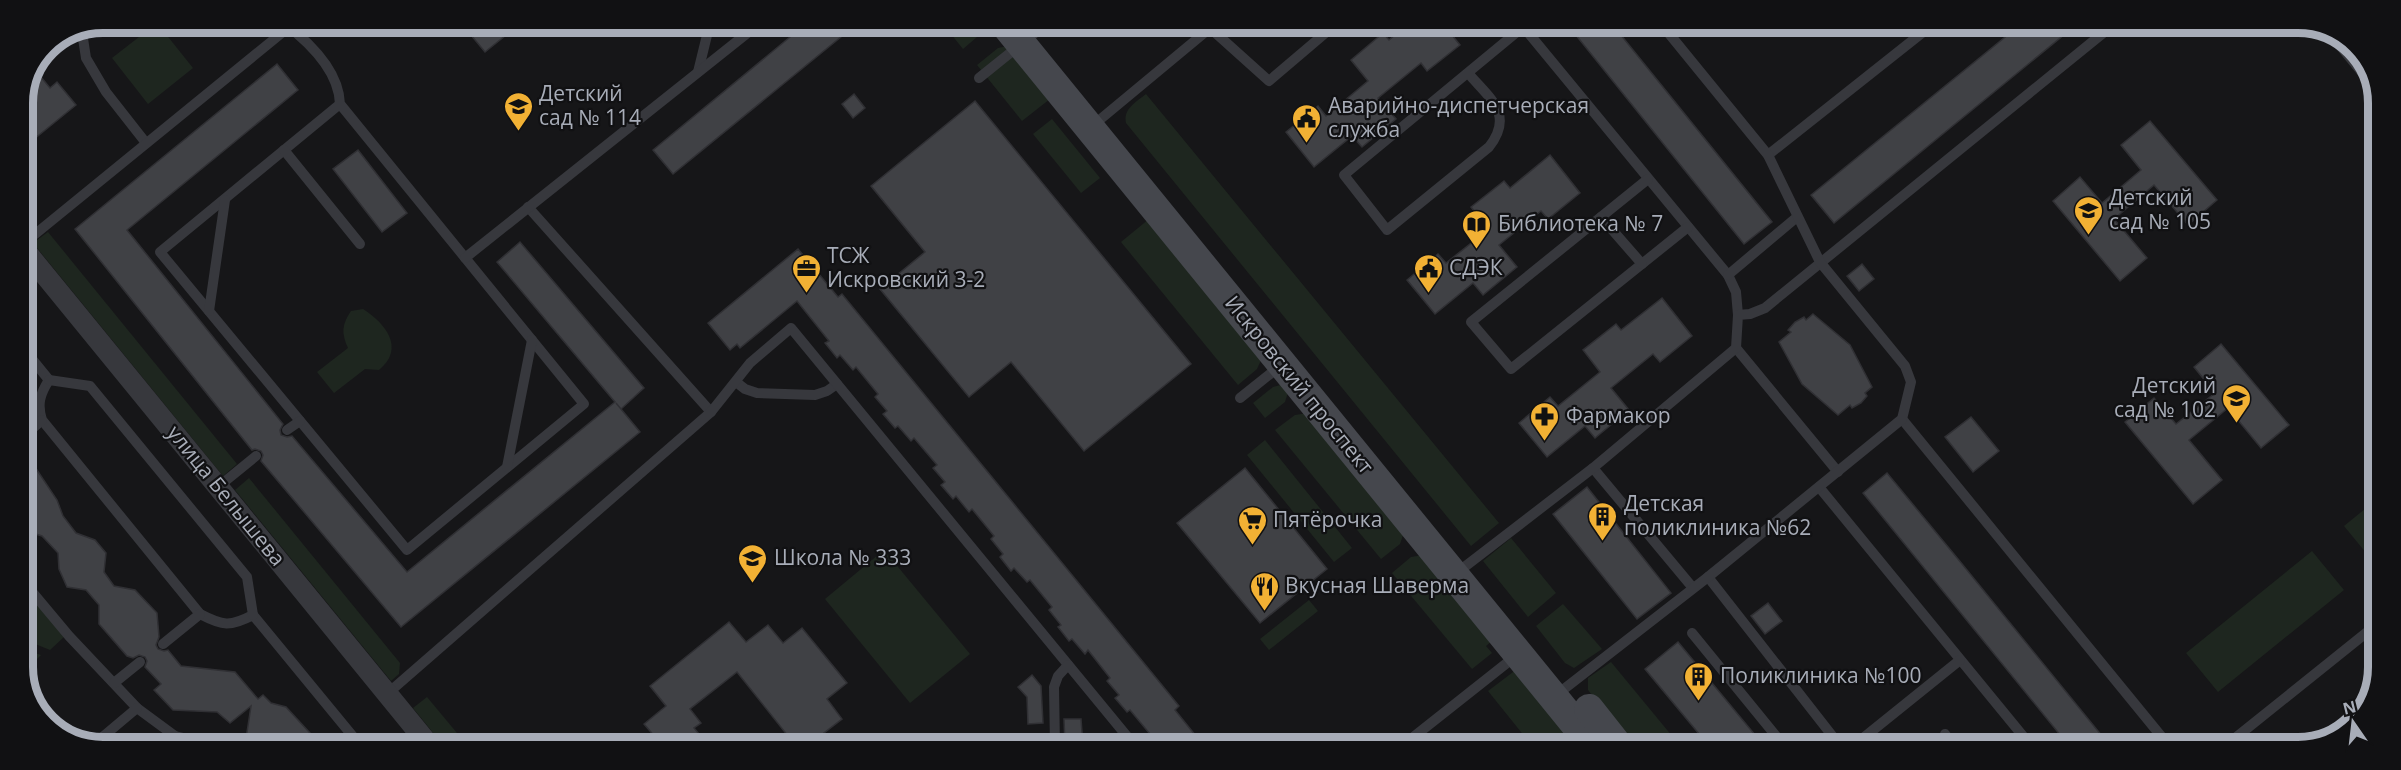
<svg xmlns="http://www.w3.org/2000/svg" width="2401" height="770" font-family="'Open Sans',sans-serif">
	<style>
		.green { fill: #1e261f }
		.building { fill: #404145; stroke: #303034; stroke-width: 1.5 }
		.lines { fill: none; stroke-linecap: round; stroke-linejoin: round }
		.lane { stroke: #37383d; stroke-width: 10 }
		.street { stroke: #37383d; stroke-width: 21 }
		.secondary { stroke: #45474d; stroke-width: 30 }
		.labels { text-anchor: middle; stroke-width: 4.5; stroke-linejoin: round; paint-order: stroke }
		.poi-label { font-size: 21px; fill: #a8adb8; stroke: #111113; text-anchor: start }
		.street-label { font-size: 21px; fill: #a8adb8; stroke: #111113 }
		.rim { fill: none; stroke: #a8adb8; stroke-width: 8 }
	</style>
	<rect width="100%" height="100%" fill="#161618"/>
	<!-- green -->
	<g class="green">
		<polygon points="157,23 193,68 148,104 112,58"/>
		<polygon points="943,24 942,24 986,24 984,31 963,49"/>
		<polygon points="1008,46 1050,99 1022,121 977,65 998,48"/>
		<path d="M1146,94L1499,523L1471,546L1126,123C1123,109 1136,102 1146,94Z"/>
		<polygon points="1052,119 1100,178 1081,193 1033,134"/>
		<polygon points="1149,219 1262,358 1257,369 1238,385 1121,242"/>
		<polygon points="48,232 237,464 223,476 33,243"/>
		<path d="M363,309C385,323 406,348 379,370L365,369L334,393L317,372L348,348C341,333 342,324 351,311Z"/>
		<polygon points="1284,384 1289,389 1285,402 1265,418 1253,403 1273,387"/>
		<polygon points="1308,413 1404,532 1400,544 1381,559 1275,430 1295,415"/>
		<polygon points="1265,440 1352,548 1334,562 1247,455"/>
		<polygon points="249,478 400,663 399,674 391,681 235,490"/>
		<polygon points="2376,500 2376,565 2344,526"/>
		<polygon points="1511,538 1556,593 1528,617 1483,561"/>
		<polygon points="884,550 970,654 910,703 825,599"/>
		<polygon points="2312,551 2344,590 2218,692 2186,653"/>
		<polygon points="1423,555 1493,640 1486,646 1492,653 1472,669 1392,573 1411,557"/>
		<polygon points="32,598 65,636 50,650 23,639 23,603"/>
		<polygon points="1309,600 1318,611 1269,650 1260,639"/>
		<polygon points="1563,604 1602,649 1574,668 1565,663 1536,626"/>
		<polygon points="23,649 41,655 23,673"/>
		<polygon points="1611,662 1677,742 1671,747 1634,747 1588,690 1588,678"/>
		<polygon points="1517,669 1580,747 1533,747 1488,691"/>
		<polygon points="427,697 467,745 443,745 413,708"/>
	</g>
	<!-- building -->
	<g class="building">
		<polygon points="461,23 521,23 485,52"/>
		<polygon points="807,23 858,23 673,174 653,150"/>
		<polygon points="1408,24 1443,24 1460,45 1427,71 1421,63 1378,98 1396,119 1362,147 1352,136 1314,167 1286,132 1318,106 1326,116 1368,81 1351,60 1383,33 1389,40"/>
		<polygon points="1567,24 1612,24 1772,222 1744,244"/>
		<polygon points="2020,25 2076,25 1834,223 1811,195"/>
		<polygon points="277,64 298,90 127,230 283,424 280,430 281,435 287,437 292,436 407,572 615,402 497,262 520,242 644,388 621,409 616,403 640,432 401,627 261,461 263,455 261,451 255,449 252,450 75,229"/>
		<polygon points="36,71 50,88 57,82 76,105 23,148 22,103"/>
		<polygon points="854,94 865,108 853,118 842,104"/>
		<polygon points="975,101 1191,364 1084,451 1011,362 969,397 880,289 925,252 871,186"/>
		<polygon points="2150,121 2217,200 2188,225 2154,185 2114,219 2147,258 2120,281 2053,201 2080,177 2102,203 2141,170 2121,145"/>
		<polygon points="358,150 407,213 382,232 333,169"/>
		<polygon points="1550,155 1580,193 1548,219 1541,211 1499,245 1517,267 1483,295 1473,283 1435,314 1407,280 1438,254 1446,263 1489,229 1471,207 1504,181 1510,188"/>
		<polygon points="798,249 838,297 842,294 1072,575 1179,706 1175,710 1204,746 1160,746 1130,710 1127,712 1115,698 1119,695 1107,681 1110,678 1088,650 1085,654 1072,639 1069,641 1058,627 1061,625 1049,610 1052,607 1030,580 1027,582 1014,568 1011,571 1000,557 1003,554 991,539 994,536 972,509 969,512 956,496 953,499 941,485 945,482 933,468 937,465 914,438 911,441 898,426 895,428 883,414 887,411 875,397 878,394 856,367 853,370 840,355 837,358 825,343 829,341 797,301 740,348 737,344 730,350 708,323"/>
		<polygon points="1862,264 1874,279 1859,291 1847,276"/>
		<polygon points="1662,298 1692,336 1660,362 1653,354 1611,388 1629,410 1595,438 1585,426 1547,457 1519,423 1550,397 1558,406 1600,372 1583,350 1616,324 1621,330"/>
		<polygon points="1813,314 1850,345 1872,387 1865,393 1867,396 1861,403 1852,408 1850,405 1838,415 1802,384 1779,342 1791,332 1788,330 1795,322 1804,317 1806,320"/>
		<polygon points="2221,344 2289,425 2261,448 2228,408 2189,440 2222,480 2193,504 2125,422 2154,398 2176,424 2215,393 2194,367"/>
		<polygon points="1971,417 1999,451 1973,472 1945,437"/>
		<polygon points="23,449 57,500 63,516 76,533 95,540 106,553 104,572 114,586 135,590 157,613 159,637 156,645 158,649 164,651 168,650 181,666 235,672 258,699 263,695 271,703 286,707 321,745 251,745 246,739 251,706 230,723 217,712 173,710 154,690 161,684 145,667 147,661 145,657 139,655 133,658 127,656 99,624 99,605 86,590 67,587 59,569 58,553 42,536 26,531 23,527"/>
		<polygon points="1245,468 1327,569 1260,623 1177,523"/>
		<polygon points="1887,473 1958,559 2111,747 2070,747 1863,493"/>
		<polygon points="1587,487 1671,593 1637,619 1553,514"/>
		<polygon points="1768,603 1782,621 1765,634 1751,616"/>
		<polygon points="729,622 746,642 768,625 783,643 802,628 847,683 827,699 842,719 824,733 834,746 796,746 737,672 690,709 701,723 694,728 708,745 662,745 644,724 666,706 650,686"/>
		<polygon points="1678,642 1765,747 1710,747 1645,669"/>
		<polygon points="1032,675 1041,686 1043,723 1028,724 1027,697 1018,687"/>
		<polygon points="1064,719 1081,719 1083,746 1065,746"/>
	</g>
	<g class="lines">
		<!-- lane -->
		<g class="lane">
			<path d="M284,23C309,42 339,71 340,104L584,404L407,550L160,252L340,104"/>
			<polyline points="1521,24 1728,275 1736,292 1738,315"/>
			<polyline points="1210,28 1269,81 1336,24"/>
			<polyline points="82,32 86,58 106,92 146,143"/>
			<polyline points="2329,32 2374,87"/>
			<polyline points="698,72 710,23"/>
			<path d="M1468,73C1489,98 1515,114 1489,147L1387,230L1344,175L1523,27"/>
			<polyline points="979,78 1046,24"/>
			<polyline points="1091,127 1215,24"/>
			<polyline points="284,150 360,244"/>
			<polyline points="1768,155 1932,25"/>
			<polyline points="1648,179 1471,322 1511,369 1688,227"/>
			<polyline points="528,207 711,412"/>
			<polyline points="1601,217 1642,264"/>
			<polyline points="23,244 294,23"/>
			<polyline points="465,258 760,23"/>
			<polyline points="1728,275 1797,217"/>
			<polyline points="209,311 225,200"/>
			<path d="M23,348L49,380C40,394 37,404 42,420L200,614C223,626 230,627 253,615L360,745"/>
			<polyline points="1736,348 1838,472"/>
			<polyline points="49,380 90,386 247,577 253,615"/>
			<polyline points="736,382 745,389 757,393 815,395 827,391 837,384"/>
			<polyline points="1240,398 1280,366"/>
			<polyline points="1902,419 2170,747"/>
			<polyline points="287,430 300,421"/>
			<polyline points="23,437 42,420"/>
			<polyline points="507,467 532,340"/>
			<polyline points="1593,468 1693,588"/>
			<polyline points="218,487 256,456"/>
			<polyline points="1819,487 2032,747"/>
			<polyline points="1454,575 1593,468 1736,348 1738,315 1750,314 1765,308 2113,25"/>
			<polyline points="1708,577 1841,747"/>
			<polyline points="23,581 69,636 137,708 175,736 214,745"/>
			<polyline points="1692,633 1785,747"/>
			<polyline points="163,644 200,614"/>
			<polyline points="114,683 140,662"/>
			<polyline points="387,694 711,412 750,363 791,328 1135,746"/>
			<polyline points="1555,696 1708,577 1902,419 1911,382 1905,366 1820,262 1768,155 1662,25"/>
			<polyline points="1945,734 1955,747"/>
			<polyline points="93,745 137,708"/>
			<polyline points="164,745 175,736"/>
			<polyline points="1055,746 1054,687 1058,676 1068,665"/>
			<polyline points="1402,746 1517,655"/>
			<polyline points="1852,747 1960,660"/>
			<polyline points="2224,747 2376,625"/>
		</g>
		<!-- street -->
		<polyline class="street" points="23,248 429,745"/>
		<!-- secondary -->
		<g class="secondary">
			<polyline points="1005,24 1594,747"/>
			<polyline points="1589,709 1619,747"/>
		</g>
	</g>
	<!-- icons -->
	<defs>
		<symbol id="school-pin" viewBox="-11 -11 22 30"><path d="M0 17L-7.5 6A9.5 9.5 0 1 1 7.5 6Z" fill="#f2b134" stroke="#111113"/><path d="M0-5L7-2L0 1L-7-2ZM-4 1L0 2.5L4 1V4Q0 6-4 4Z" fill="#111"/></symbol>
		<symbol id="civic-pin" viewBox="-11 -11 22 30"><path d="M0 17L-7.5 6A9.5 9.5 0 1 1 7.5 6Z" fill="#f2b134" stroke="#111113"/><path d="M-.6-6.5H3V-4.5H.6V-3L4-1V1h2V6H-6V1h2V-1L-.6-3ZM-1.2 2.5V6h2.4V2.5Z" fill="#111"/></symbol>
		<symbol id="library-pin" viewBox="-11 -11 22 30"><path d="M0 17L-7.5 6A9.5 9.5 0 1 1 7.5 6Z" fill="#f2b134" stroke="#111113"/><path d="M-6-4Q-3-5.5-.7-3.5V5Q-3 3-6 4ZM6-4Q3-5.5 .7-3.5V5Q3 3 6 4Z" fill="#111"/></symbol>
		<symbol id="office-pin" viewBox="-11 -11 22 30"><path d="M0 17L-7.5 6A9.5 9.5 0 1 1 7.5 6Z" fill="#f2b134" stroke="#111113"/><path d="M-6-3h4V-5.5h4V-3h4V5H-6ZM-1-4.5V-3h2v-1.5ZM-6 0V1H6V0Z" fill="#111"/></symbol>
		<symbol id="pharmacy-pin" viewBox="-11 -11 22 30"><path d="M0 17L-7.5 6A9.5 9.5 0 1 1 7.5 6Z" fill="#f2b134" stroke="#111113"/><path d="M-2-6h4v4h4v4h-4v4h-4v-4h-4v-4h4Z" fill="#111"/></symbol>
		<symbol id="building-pin" viewBox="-11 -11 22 30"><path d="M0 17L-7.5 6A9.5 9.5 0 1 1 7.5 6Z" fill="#f2b134" stroke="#111113"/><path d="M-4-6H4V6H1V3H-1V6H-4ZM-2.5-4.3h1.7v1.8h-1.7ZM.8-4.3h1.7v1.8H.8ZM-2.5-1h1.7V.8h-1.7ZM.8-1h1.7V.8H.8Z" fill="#111"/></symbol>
		<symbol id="supermarket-pin" viewBox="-11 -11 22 30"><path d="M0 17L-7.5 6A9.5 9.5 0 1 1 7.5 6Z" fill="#f2b134" stroke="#111113"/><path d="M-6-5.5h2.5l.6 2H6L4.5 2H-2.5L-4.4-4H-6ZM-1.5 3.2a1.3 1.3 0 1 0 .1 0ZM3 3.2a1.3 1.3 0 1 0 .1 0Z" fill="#111"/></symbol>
		<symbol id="restaurant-pin" viewBox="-11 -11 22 30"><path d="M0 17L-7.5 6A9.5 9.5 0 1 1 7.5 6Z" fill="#f2b134" stroke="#111113"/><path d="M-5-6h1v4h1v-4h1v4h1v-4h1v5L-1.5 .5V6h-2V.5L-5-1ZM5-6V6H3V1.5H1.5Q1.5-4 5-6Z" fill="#111"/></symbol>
	</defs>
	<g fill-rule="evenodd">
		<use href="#school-pin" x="502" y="90" width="33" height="45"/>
		<use href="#civic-pin" x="1290" y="102" width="33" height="45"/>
		<use href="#school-pin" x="2072" y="194" width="33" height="45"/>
		<use href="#library-pin" x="1460" y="208" width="33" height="45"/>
		<use href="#office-pin" x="790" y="252" width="33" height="45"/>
		<use href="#civic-pin" x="1412" y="252" width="33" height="45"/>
		<use href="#school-pin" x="2220" y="382" width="33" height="45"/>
		<use href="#pharmacy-pin" x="1528" y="400" width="33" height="45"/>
		<use href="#building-pin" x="1586" y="500" width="33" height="45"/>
		<use href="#supermarket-pin" x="1236" y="504" width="33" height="45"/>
		<use href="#school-pin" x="736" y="542" width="33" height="45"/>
		<use href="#restaurant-pin" x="1248" y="570" width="33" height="45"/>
		<use href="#building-pin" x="1682" y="660" width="33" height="45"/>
	</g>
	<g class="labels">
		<!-- poi labels -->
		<g class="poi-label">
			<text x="539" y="101">Детский<tspan x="539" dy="24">сад № 114</tspan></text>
			<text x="1328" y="113">Аварийно-диспетчерская<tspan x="1328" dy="24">служба</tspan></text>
			<text x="2109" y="205">Детский<tspan x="2109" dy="24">сад № 105</tspan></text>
			<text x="1498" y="231">Библиотека № 7</text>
			<text x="827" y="263">ТСЖ<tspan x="827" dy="24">Искровский 3-2</tspan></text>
			<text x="1449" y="275">СДЭК</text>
			<text x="2216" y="393" text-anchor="end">Детский<tspan x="2216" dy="24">сад № 102</tspan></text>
			<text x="1566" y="423">Фармакор</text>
			<text x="1624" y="511">Детская<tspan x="1624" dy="24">поликлиника №62</tspan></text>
			<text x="1273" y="527">Пятёрочка</text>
			<text x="774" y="565">Школа № 333</text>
			<text x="1285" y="593">Вкусная Шаверма</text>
			<text x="1720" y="683">Поликлиника №100</text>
		</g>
		<!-- street labels -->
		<g class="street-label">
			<text transform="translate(1299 385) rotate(51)" y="7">Искровский проспект</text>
			<text transform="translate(226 496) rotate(51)" y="7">улица Белышева</text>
		</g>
	</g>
	<!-- crop -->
	<path d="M0 0H2401V770H0ZM103 33H2298A70 70 0 0 1 2368 103V667A70 70 0 0 1 2298 737H103A70 70 0 0 1 33 667V103A70 70 0 0 1 103 33Z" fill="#111113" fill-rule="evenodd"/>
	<path class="rim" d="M103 33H2298A70 70 0 0 1 2368 103V667A70 70 0 0 1 2298 737H103A70 70 0 0 1 33 667V103A70 70 0 0 1 103 33Z"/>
	<!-- north arrow -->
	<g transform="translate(2353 722) rotate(346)" stroke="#111113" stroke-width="4.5" paint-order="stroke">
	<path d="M0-4.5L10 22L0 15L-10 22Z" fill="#a8adb8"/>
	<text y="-9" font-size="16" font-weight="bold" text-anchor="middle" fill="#a8adb8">N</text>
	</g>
</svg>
